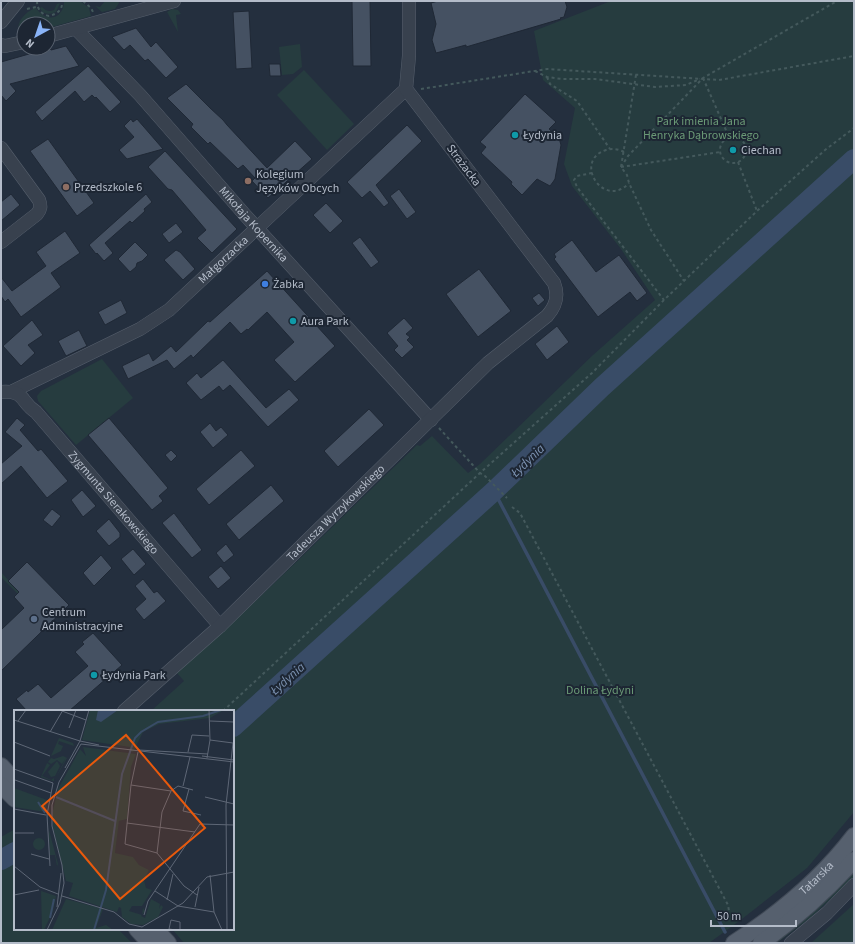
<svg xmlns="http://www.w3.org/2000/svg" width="855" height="944" font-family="'Source Sans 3',sans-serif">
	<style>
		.green { fill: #263c3f }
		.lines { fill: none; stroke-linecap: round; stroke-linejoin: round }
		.stream { stroke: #394c67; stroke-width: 3.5 }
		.river { stroke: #394c67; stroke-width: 20 }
		.building { fill: #455162; stroke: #1f2835 }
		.minor-casing { stroke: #565f6c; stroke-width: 14 }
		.major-casing { stroke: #414a57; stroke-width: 18 }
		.path { stroke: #44595c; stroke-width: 2; stroke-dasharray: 3 3; stroke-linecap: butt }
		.minor { stroke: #38414e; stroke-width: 13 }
		.major { stroke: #56606e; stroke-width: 16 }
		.culture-dot { fill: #0f9aa8; stroke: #1d2633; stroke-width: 1.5 }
		.education-dot { fill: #8d6e63; stroke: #1d2633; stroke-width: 1.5 }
		.shop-dot { fill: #3f7fe0; stroke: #1d2633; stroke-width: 1.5 }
		.service-dot { fill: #5c6f8a; stroke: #1d2633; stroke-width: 1.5 }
		.labels { text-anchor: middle; stroke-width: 4; stroke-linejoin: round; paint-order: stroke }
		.park-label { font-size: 12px; fill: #6b9a76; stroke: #1d2633 }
		.poi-label { font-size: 12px; fill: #b4bcc9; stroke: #1d2633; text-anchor: start }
		.street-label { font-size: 12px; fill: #b4bcc9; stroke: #1d2633 }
		.water-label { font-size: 13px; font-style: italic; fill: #7c92b1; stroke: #1d2633 }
		.inset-river { fill: none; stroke: #394c67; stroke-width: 2 }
		.inset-road { fill: none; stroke: #5e6776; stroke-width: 1 }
		.view { fill: #e8590c; fill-opacity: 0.15; stroke: #e8590c; stroke-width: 2 }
		.inset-edge { fill: none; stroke: #b4bcc9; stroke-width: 2 }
	</style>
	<rect width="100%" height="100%" fill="#242f3e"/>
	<!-- green -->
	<g class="green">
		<path d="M64,1H80L89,8L91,16L48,28V24H24V34C10,28 26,10 36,8C42,18 56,22 62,10C64,7 64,3 64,1Z"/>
		<polygon points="105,1 118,1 119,3 115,9 102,12 95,6 100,7"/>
		<path d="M611,1H854V812L807,868L742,919L709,943H184L172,929H233V711H151L184,681L177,673C260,600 337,521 417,445L420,446L432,436L468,473L480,464L593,355L655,300L621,249L572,186L564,164L575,108L543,80L534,31Z"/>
		<path d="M60,3L56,12C50,15 43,15 40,8L42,7C46,11 49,12 54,10L57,4Z"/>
		<polygon points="172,9 178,10 181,14 176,15 178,32 167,12"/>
		<polygon points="300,44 302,67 293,74 282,75 279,47"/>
		<polygon points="304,70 354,124 327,150 277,95"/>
		<polygon points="102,359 133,398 76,445 38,401 37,396 41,391"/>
		<polygon points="1,572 19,592 18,594 1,577"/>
		<polygon points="15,829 15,929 118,929 132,943 1,943 1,837"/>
		<polygon points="854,870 854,877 810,918 777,943 771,943"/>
		<polygon points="854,904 854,943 811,943"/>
	</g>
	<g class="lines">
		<!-- stream -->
		<polyline class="stream" points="494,491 725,932"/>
		<!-- river -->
		<g class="river">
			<polyline points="233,727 494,491 602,387 854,159"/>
			<polyline points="1,860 15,852"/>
		</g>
	</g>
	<!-- building -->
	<g class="building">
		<polygon points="352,1 370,1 371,66 353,66"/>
		<polygon points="438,1 565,1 567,7 564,17 560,18 561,19 466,47 466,45 436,53 432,40 436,24 431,3"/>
		<polygon points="249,11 252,68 236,69 233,12"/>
		<polygon points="136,28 151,47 156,42 178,67 166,78 148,59 145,61 130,45 124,50 112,37"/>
		<polygon points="66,46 79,66 10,84 16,91 6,101 1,95 1,62 50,48 51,50"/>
		<polygon points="269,64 280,64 281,76 270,76"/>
		<polygon points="88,66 121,102 110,112 96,97 95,98 92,95 84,102 75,91 42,121 35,112"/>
		<polygon points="186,84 210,108 223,120 227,125 267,168 295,141 312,159 268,198 252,181 255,178 243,165 238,169 210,142 208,144 191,127 193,124 167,98"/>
		<polygon points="525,94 556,122 549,129 559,138 561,145 555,179 553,182 550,186 537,179 522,195 511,184 512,182 481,153 486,147 480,142"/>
		<polygon points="131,119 133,122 137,119 163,149 127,159 119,150 134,137 124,126"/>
		<polygon points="407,125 422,141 376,185 389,203 384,207 370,191 362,198 347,182"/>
		<polygon points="48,139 94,203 77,216 30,151"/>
		<polygon points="165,151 237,229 212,253 197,238 206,230 172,190 168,189 148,167"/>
		<polygon points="399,189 416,212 407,219 390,196"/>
		<polygon points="11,194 20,205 1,221 1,202"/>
		<polygon points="146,194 152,202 144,209 145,211 132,223 130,221 105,243 113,253 104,261 97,253 96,254 89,245"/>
		<polygon points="326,203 343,221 330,233 313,215"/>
		<polygon points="176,223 183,232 169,243 162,234"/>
		<polygon points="65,231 80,253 51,273 61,287 21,317 8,299 5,302 1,296 1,277 12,291 46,266 36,252"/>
		<polygon points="360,237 379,262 371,268 352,243"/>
		<polygon points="572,240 596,272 619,255 647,293 637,301 630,292 598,317 554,259 556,257 554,254"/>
		<polygon points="135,242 148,255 142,261 137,263 136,267 130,272 118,259"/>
		<polygon points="176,250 180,252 195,269 183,280 164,260"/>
		<polygon points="479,269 511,311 478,337 446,294"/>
		<polygon points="267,271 335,346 295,382 274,360 294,342 267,312 248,330 247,329 241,334 230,322 193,358 191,355 174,369 167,360 128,379 122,366 149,353 153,361 171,346 176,352 208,321 210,322"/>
		<polygon points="539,293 545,300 538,306 532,298"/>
		<polygon points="121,300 127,313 105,325 98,312"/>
		<polygon points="404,318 413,328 406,334 410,337 407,340 414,347 402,358 394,350 398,346 387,333"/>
		<polygon points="32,320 43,335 28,345 35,353 21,366 3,346"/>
		<polygon points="557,326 569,342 547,360 535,344"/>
		<polygon points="79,330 87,346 66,356 58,341"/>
		<polygon points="223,360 266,408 289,389 299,400 268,427 230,385 223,391 219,386 201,400 186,383 197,373 201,378"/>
		<polygon points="369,409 384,425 338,467 324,451"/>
		<polygon points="17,418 25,425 20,430 38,451 41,449 68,481 47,498 21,466 1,484 1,464 22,446 5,432"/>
		<polygon points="109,418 168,488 159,496 163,501 152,510 88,435"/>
		<polygon points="210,423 216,431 221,427 228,435 213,448 200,432"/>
		<polygon points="171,450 177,456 171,462 165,455"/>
		<polygon points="241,450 255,466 209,505 196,489"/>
		<polygon points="271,485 284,501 239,540 226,524"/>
		<polygon points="82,490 96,506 83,517 71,500"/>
		<polygon points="52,509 61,516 52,527 43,520"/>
		<polygon points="174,513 202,550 192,558 162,523"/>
		<polygon points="109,519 120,533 120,537 109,546 96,531"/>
		<polygon points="226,544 234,555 224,563 216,553"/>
		<polygon points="133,549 146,564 134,575 121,559"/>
		<polygon points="101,555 112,568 94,586 83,573"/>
		<polygon points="27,562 69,605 1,671 1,630 24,608 14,597 19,592 8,581"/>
		<polygon points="221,566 231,578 218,589 208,577"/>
		<polygon points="143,579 154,593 157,591 166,601 144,620 135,609 146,599 135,586"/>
		<polygon points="93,633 122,665 69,711 27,711 16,699 27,690 28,692 38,684 51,698 88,666 75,652 84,644 82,642"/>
	</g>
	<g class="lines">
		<defs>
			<g id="minor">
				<polyline points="1,22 18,1"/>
				<path id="s1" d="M76,29L140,95L245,215L431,420"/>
				<polyline points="48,36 174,1"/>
				<polyline points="1,45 5,46 24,42"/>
				<path d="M1,148L39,200C41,206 41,209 37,214L1,242"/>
				<path id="s2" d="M13,391L140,329L169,310L406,89"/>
				<path id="s3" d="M1,392C26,390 20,402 36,412L220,626"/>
				<path id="s4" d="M124,711L220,626L488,363L547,316C556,306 559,296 554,283L406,89L409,56V1"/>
				<polyline points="791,943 827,913 854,885"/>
			</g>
			<g id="major">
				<polyline points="1,766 15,781"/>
				<polyline points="1,785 15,799"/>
				<polyline points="137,929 150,943"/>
				<polyline points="155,929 168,943"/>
				<path id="s5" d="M734,943C779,914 822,878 854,836"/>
				<path d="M761,943C795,919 826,891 854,860"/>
			</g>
		</defs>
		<!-- minor casing -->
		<use href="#minor" class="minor-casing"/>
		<!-- major casing -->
		<use href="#major" class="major-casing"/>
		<!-- path -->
		<g class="path">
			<path d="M37,1C37,9 41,14 49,16C57,14 63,10 62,1"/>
			<polyline points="83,1 91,8 93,12"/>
			<polyline points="27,9 36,7"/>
			<polyline points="535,71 547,77 562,79 595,79 655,87 686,85 700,79"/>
			<polyline points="636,75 621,167 627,175 629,183 651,230 684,281"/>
			<polyline points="547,77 550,84 577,101 610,149"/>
			<polyline points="703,78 729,137"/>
			<polyline points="421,89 547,69 719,80 854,56"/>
			<circle cx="733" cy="150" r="13"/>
			<path d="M624,152C618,149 612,148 606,150C572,161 604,210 629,183"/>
			<polyline points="738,162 757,211"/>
			<polyline points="621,167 628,156 703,78 837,1"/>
			<polyline points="621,167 720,152"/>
			<polyline points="592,173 577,176 574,180 577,187 664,300"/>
			<polyline points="439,428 480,473 485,476 507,498"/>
			<polyline points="512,507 520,513 728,905 729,911 727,914"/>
			<polyline points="223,711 480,473 592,373 664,300 757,211 825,150 854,128"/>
		</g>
		<!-- minor -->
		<use href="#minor" class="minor"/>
		<!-- major -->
		<use href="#major" class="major"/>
	</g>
	<!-- markers -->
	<g class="culture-dot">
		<circle cx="515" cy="135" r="4"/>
		<circle cx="733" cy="150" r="4"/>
		<circle cx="293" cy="321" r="4"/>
		<circle cx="94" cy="675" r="4"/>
	</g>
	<g class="education-dot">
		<circle cx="248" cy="181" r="4"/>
		<circle cx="66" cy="187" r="4"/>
	</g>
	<circle class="shop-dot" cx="265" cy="284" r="4"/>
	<circle class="service-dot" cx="34" cy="619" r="4"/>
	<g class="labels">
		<!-- park labels -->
		<g class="park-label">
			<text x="701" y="125">Park imienia Jana<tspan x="701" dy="14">Henryka Dąbrowskiego</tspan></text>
			<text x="600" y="694">Dolina Łydyni</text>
		</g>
		<!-- poi labels -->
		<g class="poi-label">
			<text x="523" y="139">Łydynia</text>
			<text x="741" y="154">Ciechan</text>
			<text x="256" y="178">Kolegium<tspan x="256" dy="14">Języków Obcych</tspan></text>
			<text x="74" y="191">Przedszkole 6</text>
			<text x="273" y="288">Żabka</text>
			<text x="301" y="325">Aura Park</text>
			<text x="42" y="616">Centrum<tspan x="42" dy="14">Administracyjne</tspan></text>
			<text x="102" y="679">Łydynia Park</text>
		</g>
		<!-- street labels -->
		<g class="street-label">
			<text transform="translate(464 165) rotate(53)" y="4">Strażacka</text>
			<text dy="4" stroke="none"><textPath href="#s1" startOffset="264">Mikołaja Kopernika</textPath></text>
			<text dy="4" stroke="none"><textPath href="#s2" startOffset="250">Małgorzacka</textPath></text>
			<text dy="4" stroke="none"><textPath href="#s3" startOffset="162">Zygmunta Sierakowskiego</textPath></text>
			<text dy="4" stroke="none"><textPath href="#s4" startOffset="290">Tadeusza Wyrzykowskiego</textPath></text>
			<text dy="4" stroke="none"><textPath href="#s5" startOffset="105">Tatarska</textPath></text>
		</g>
		<!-- water labels -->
		<g class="water-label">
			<text transform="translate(527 460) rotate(-44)" y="5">Łydynia</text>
			<text transform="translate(287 678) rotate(-42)" y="5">Łydynia</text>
		</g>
	</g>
	<!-- overview -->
	<g transform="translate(14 710)">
		<rect width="220" height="220" fill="#242f3e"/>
		<path d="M76,0H194V2L210,0L196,8L145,14L129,22L119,42L115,41L116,37L68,30ZM45,28L59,33L60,36L45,31L44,34L49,36L47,41L37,46ZM69,37L122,44L117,57L113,109L105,111L101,143L119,147L125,155L135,160L130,170L132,178L138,180L128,196H118L115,201L128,205L129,198L131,201L127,206L131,208L137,189L146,194L145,199L147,195L149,197L144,207L129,215L117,214L108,207L107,198L105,197L103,202L55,186L59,173L52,171L39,117V100L44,79L66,39L72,46ZM49,46L53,48L40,71H39L27,67L33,53L36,55L28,66L37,70L40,68V71L52,48L48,54L43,50L37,54L34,52L37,48L40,49ZM43,51L46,56L41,66L37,67L34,62ZM0,78L33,90L31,102L0,97ZM34,101L35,120L44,154L43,156L41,145H36ZM19 134a6 6 0 1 1 12 0a6 6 0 1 1-12 0ZM27,181L42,186L39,201L30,220H28ZM52,189L89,199L82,218L92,215L99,220H38Z" fill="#263c3f"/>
		<path d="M84,0H104L87,12L82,10Z" fill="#394c67"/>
		<path class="inset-river" d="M42,87L101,111M24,92L31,103M36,208L40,189M80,220L92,180L108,64L121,28L127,22L144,12L189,6L207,0"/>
		<path class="inset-road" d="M195,0L196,30M48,1L72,10M0,10L66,31M4,11L12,0M196,11L220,12M55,18L62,0M36,22L49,0M66,31L75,0M0,32L36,46M125,40L194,44M124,42L117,75L111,134L143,143L170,176L183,185M174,42L178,25L195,26M188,46L220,50M193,48L196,30L219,33L212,95L213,220M51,58L66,31L85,35M0,59L39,73L33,105L36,156M1,70L37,83M117,75L157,81M169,76L176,47M175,79L169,101L187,105M191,87L220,94M0,99L32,105M113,113L181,122M0,123H20M143,143L148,102L157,81L164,76L179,80M17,144L35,149M0,156L26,177L44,184M196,165L200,202L208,220M141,181L164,196L200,202M0,185L25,180M48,186L100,202L115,214L128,217L169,193L193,167L220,162M153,190L159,164M43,197L47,163M181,197L185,177M130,205L134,191L186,114L220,115M33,220L46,193L50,173L48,155L38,116V95L45,72L67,34L220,52M162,220L155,219L157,210L166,212V220"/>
		<path class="view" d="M112,25L191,118L106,189L28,96Z"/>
		<rect width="220" height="220" class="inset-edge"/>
	</g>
	<!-- border -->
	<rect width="855" height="944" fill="none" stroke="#b4bcc9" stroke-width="4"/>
	<!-- north arrow -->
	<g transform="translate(36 36) rotate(220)"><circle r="19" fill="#1d2633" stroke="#59626f"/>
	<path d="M0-3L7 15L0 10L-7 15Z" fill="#8ab4f8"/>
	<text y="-6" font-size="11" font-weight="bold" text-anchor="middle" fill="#b4bcc9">N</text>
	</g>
	<!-- scale -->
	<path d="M711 920v6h85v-6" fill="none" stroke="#b4bcc9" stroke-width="2"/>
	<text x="717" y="920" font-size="12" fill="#b4bcc9" stroke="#1d2633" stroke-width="3" paint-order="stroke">50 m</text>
</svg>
